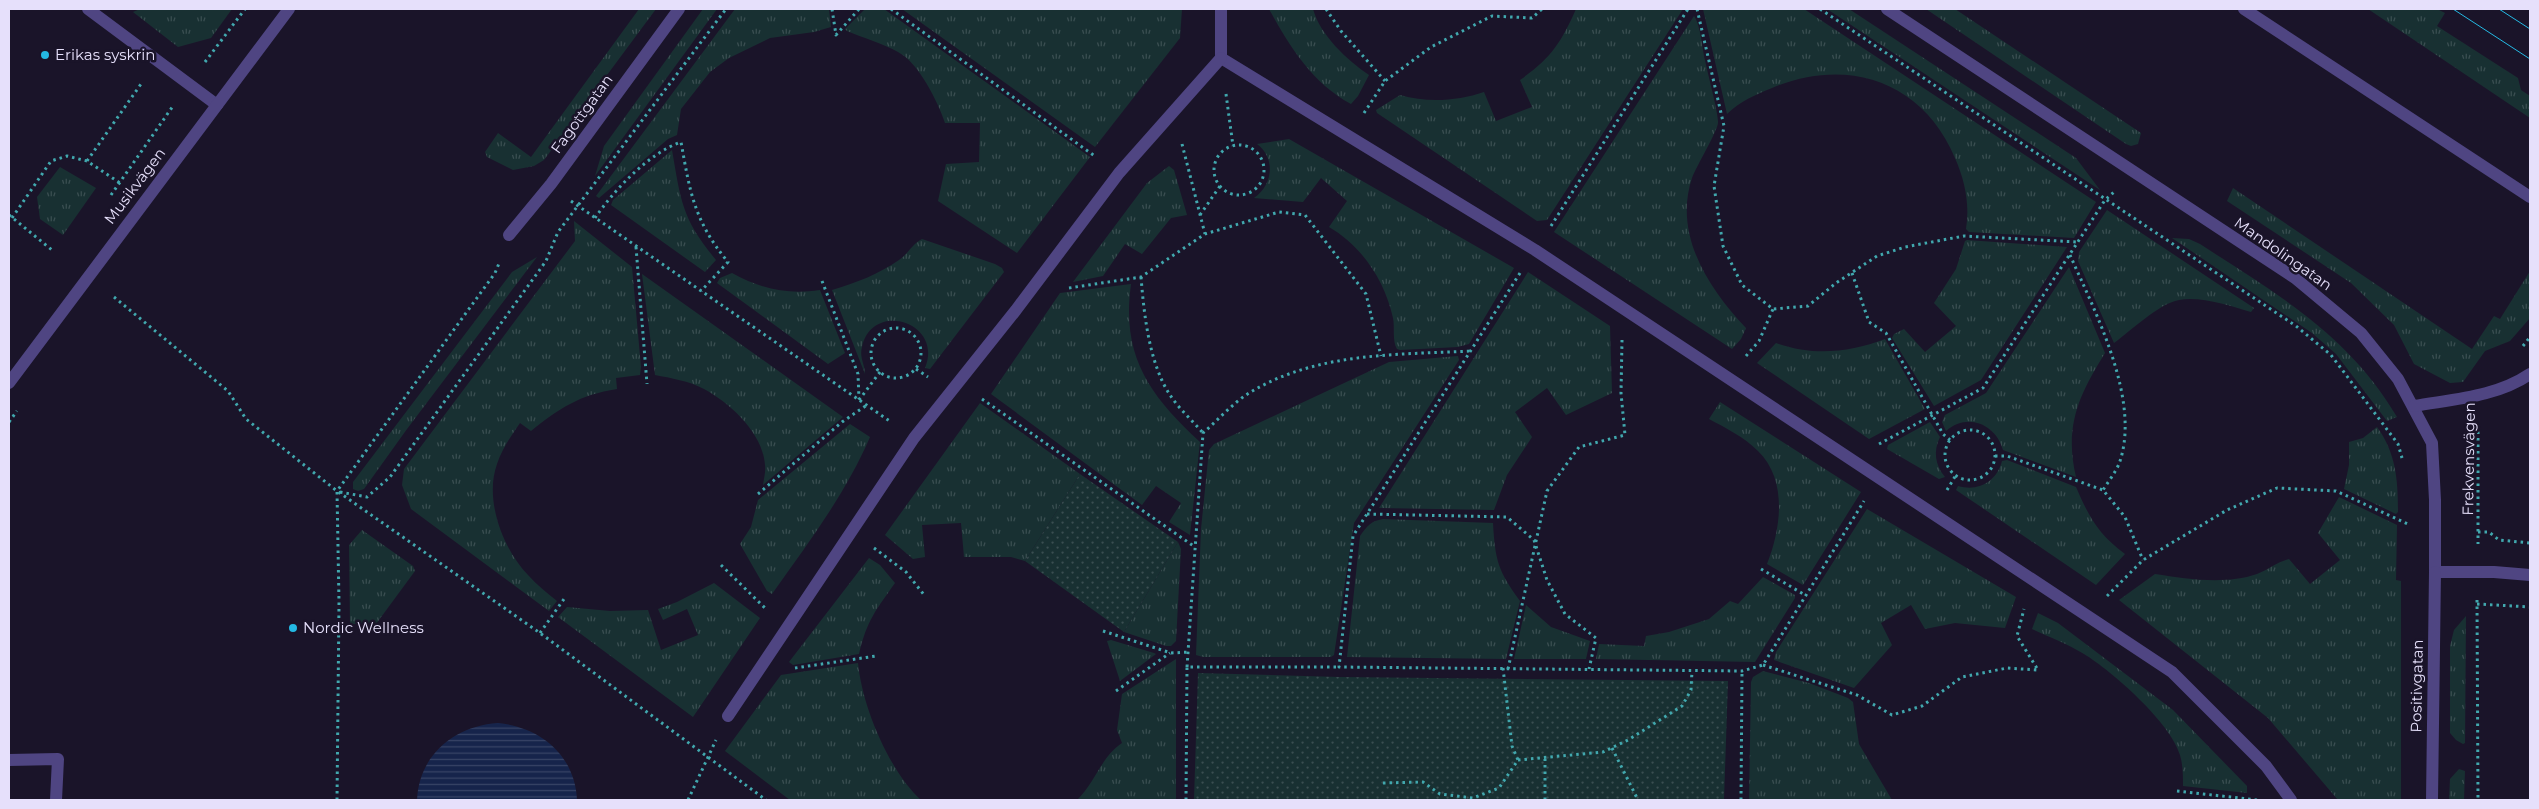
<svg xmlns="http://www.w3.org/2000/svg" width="2539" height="809" font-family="Montserrat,sans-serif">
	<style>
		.grass { fill: url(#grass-tufts) }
		.park { fill: url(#park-dots) }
		.water { fill: url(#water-rules) }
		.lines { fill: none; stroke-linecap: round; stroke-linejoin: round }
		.path { stroke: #41a8ae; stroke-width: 3; stroke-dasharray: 2.5 4; stroke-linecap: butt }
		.minor { stroke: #4f4582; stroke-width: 12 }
		.tram { stroke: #24b9e3; stroke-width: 1 }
		.poi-dot { fill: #24b9e3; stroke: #1a1429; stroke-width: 2 }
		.labels { text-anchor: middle; stroke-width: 5; stroke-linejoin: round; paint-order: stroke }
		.poi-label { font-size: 15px; fill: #e6e0fb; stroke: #1a1429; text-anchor: start }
		.street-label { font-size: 15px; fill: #e6e0fb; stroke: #1a1429 }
	</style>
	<defs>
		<pattern id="grass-tufts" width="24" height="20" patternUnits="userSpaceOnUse" patternTransform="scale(1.25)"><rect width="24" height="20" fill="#183032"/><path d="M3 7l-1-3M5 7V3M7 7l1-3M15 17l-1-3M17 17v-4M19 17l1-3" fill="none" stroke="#3a4e51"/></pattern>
		<pattern id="park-dots" width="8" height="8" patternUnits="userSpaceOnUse" patternTransform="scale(1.25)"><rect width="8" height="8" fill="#183032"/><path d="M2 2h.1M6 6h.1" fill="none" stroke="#3a4e51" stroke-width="1.8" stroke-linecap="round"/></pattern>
		<pattern id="water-rules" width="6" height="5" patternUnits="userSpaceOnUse" patternTransform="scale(1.25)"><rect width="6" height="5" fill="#16244b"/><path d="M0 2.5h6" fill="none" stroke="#384466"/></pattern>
	</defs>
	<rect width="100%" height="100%" fill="#1a1429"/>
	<!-- grass -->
	<g class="grass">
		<polygon points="140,9 232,9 211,38 178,47 133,12"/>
		<polygon points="639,9 656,9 544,160 534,166 513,170 487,157 485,152 498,133 531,157"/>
		<polygon points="703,9 717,9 595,176 604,146"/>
		<polygon points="735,9 829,9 831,27 814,32 770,38 729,58 710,72 681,109 677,135 668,139 599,198 596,196"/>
		<path d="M865,9H884L1090,157L1017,253L938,201L946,164L979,162L980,123H945C938,102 919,63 898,52C882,43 863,38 847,31L845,29Z"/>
		<polygon points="902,9 1182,9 1180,38 1095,147"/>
		<path d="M1269,9H1313C1320,35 1347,60 1369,75L1358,96L1351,104C1312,83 1290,47 1269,9Z"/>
		<path d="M1576,9H1683L1547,220L1537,221L1377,113L1376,110L1400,95C1427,103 1458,101 1484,92L1496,121L1532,107L1520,80C1551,58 1561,43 1576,9Z"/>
		<path d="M1703,9H1804L2096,202L2074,238L1969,232L1966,229C1970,204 1965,181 1955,158C1923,81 1847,56 1772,88C1755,95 1740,101 1727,114Z"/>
		<polygon points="1827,9 1849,9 2076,158 2100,190"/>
		<polygon points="1926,9 1955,9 2141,133 2138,144 2131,146 2126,144"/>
		<polygon points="2368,9 2437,9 2445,13 2437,26 2518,78 2521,90 2530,96 2530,118"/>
		<path d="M1694,16C1701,26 1702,48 1705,60C1707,71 1719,115 1718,123C1717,132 1697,165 1692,178C1673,235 1709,289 1746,328L1741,339L1732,349L1554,232Z"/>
		<path d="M1289,139L1514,268L1469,344L1458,347L1400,350L1397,349C1392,341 1395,327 1393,318C1385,281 1362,246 1329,227L1347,201L1321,178L1303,202L1254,198C1273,185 1276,158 1257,144Z"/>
		<path d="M672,150C681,202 682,219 716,260L705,272L611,205L613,200Z"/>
		<polygon points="1169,166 1174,170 1187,215 1171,218 1142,254 1125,244 1103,276 1073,282 1147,183"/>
		<polygon points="60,167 96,188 63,235 40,219 37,197"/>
		<polygon points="2233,188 2472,349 2494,316 2500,319 2530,271 2530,318 2510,341 2485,351 2463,382 2450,383 2414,364 2394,325 2351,283 2227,201"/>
		<path d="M2107,210L2254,308L2251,312C2230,306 2201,296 2179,300C2158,304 2132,330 2114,343L2078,261L2079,252Z"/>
		<path d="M574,221L632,267L641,367L640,375L616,378L617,389C579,395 560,408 531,431L520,423C511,436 502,449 497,464C484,500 503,549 528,575C537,585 547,593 557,601L549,611L411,509L402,485L404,469L575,241Z"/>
		<path d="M2172,238L2189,239L2200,244C2278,295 2348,334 2397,417L2387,421L2336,354L2312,333Z"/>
		<path d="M922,239L995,264L1002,268L1004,272L930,369L925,368C944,322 872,300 862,347C859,357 865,365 865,374L832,290C856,283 879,274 899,260C908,254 913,243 922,239Z"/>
		<polygon points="1967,240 2067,247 1981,380 1934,406 1892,338 1894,334 1904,329 1925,352 1956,326 1934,303 1956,269 1965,241"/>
		<polygon points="537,257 407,429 364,489 358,491 353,489 353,482 512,272"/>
		<path d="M2069,267L2105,353C2079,395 2064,426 2076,477L2003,450C1996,424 1967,412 1946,431L1942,422L1945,415L1986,393Z"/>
		<polygon points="1528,272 1610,326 1612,393 1566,415 1547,388 1515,412 1532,437 1507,475 1494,510 1379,508"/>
		<path d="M732,273C761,289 788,295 820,290L845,353L828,364L717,283L720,278Z"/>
		<path d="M642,274L843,417L763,485C764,478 766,471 765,465C763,433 730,403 704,389C689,381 671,378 655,375Z"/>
		<path d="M1131,284C1121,356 1149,395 1200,442L1190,535L1169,522L1181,503L1156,486L1142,505L991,394L1060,293Z"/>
		<path d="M1885,339L1925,409L1869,439L1757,363L1776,343C1812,356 1849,353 1885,339Z"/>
		<polygon points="1458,356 1459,360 1354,523 1334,655 1331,657 1203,657 1196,655 1201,529 1209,450 1214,444 1389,362"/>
		<path d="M1720,402L1861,492L1803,585L1767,564C1781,529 1788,480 1758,451C1744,437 1726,428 1709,419Z"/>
		<polygon points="980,403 1080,474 1025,561 1011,557 964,557 961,523 922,525 925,557 913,559 885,535"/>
		<path d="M1930,422L1940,437C1933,451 1935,465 1945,477L1939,479L1887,449L1888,445Z"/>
		<path d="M850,424L870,437C845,495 808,543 772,594L767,591L740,544L751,527L758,500Z"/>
		<path d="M2377,427C2396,453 2398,480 2398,512L2396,514L2344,489L2349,465V442L2363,438Z"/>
		<path d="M2007,460L2076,487C2089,517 2098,534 2125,554L2096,585L1956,490L1958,486C1979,492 1997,481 2002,461Z"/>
		<path d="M2339,497L2397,525L2396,580L2401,581V800H2338L2268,718L2119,600L2155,574C2187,579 2225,585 2257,574C2268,570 2277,562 2289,559L2310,584L2340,560L2318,533Z"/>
		<polygon points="1867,509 2016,597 2005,628 1955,623 1925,629 1911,605 1881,623 1892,645 1854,688 1774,660 1776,652"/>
		<path d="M1383,519L1493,523C1495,560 1498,571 1520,601L1506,659L1347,657L1360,536C1367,526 1371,521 1383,519Z"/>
		<polygon points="362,530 413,566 415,571 376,624 350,624 349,545"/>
		<polygon points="1178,542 1181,549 1176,641 1171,646 1166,646 1124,632"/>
		<path d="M869,558L880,565L895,583C876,610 867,620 859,654L793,665L789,662Z"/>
		<polygon points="1763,577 1795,595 1795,598 1755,662 1596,659 1599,644 1644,646 1646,636 1669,632 1709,619 1730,601 1738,604"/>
		<polygon points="714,583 760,618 693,717 558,617 567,607 610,611 648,610 661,650 698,635 687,609 663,620 658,609 677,602"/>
		<polygon points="1526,605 1551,627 1590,641 1586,659 1514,659"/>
		<path d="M2038,613L2058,623L2173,710L2247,786V793L2183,786C2183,776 2183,765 2180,755C2171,723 2112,671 2084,654C2068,644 2049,637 2032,629Z"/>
		<polygon points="2466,616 2465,743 2463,744 2456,740 2450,733 2450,646 2454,630"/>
		<polygon points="1111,640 1154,653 1156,654 1120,681 1107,641"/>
		<path d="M1176,659V800H1077C1095,783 1101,757 1122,743L1117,730L1122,694Z"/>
		<path d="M858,663C862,706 889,771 921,800H790L725,751L781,675Z"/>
		<polygon points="1763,671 1809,683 1848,698 1853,702 1859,744 1892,800 1749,800 1751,682 1753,677"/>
		<polygon points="2459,769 2465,771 2464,800 2449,800 2450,779"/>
	</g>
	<!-- park -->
	<g class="park">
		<polygon points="1080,474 1178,542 1124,632 1025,561"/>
		<polygon points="1198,673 1340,677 1728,681 1724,800 1194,800"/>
	</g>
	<!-- water -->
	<path class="water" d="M498,723C540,727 575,755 577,800H417C419,755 454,726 498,723Z"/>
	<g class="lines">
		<!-- path -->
		<g class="path">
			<polyline points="832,9 836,35 859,9"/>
			<polyline points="891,9 1096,157"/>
			<polyline points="1326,9 1341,31 1385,81"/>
			<polyline points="1697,9 1724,126 1714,186 1723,246 1742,285 1773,309 1808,306 1836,283 1877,256 1905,247 1964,236 2078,242"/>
			<polyline points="1820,9 2296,326 2331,355 2398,444 2402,458"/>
			<polyline points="205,62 245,9"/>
			<polyline points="1226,94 1233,146"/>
			<polyline points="1364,113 1385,81 1431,47 1492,16 1532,18 1542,9"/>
			<polyline points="1182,144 1205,234"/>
			<circle cx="1239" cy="170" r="25"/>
			<polyline points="87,161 141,84"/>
			<polyline points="111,195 173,106"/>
			<polyline points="571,201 891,422"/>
			<polyline points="9,215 52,250"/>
			<polyline points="1200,215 1220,186"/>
			<polyline points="12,218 51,161 67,156 87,161 120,183"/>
			<path d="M595,218C614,190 649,153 681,142C690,192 694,221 728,262L701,291"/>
			<polyline points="1551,226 1688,9"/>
			<polyline points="636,247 647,384"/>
			<path d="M2070,255C2095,312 2142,401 2119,464C2115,473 2108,482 2103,490"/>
			<polyline points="1520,273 1353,536 1339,667 1742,671 1763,665 1864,501"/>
			<polyline points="1852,273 1869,322 1886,333 1943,434 1950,440"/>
			<path d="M1141,277C1144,314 1149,363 1170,395C1179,409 1193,421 1203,433"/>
			<polyline points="822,281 858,374 859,399"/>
			<polyline points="1069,288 1141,277 1205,234 1279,212 1305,215 1366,294 1381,356"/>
			<polyline points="114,297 228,391 246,419 337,491 540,633 766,800"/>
			<circle cx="896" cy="353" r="25"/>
			<polyline points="2523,346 2530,337"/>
			<polyline points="1746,356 1759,341 1773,309"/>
			<polyline points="916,369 928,377"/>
			<polyline points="982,399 1195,547"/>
			<polyline points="859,400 880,372"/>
			<polyline points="9,422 17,411"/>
			<polyline points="2478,425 2478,544"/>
			<circle cx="1970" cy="455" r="25"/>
			<polyline points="1879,444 1983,388 2105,200 2114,192"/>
			<polyline points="1995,456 2007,456 2103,490 2125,517 2143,560"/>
			<polyline points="1947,490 1956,475"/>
			<polyline points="340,492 367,497 390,477 546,261 558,232 726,9"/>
			<polyline points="758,494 842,422 867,405"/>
			<polyline points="1367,514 1507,517 1534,540 1547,580 1565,614 1596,638 1589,669"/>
			<polyline points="2478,532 2489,532 2499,540 2530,543"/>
			<polyline points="874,548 906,572 925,596"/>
			<polyline points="721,565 766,609"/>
			<polyline points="1761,569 1805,595"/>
			<polyline points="2107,596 2143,560 2227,510 2277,488 2336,491 2408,524"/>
			<polyline points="2477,600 2478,800"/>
			<polyline points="2477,604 2530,607"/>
			<polyline points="1103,631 1171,653 1189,652"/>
			<polyline points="540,633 564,599"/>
			<polyline points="1763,665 1857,695 1892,715 1922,706 1962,677 2007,668 2038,670 2017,636 2024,609"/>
			<path d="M1187,667L1203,433C1218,420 1233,403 1249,393C1317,352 1394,355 1471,351"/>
			<polyline points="795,668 876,656"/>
			<polyline points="1508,669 1547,491 1579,447 1625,435 1621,393 1622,340"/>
			<polyline points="1116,691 1170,653"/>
			<polyline points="1612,748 1638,800"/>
			<polyline points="1518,760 1603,752 1628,740 1682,706 1691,690 1692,671"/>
			<polyline points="1383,783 1423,782 1440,794 1473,798 1499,788 1518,760 1512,746 1503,668"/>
			<polyline points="2177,791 2257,800"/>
			<polyline points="337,800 339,603 337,491 495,273 500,261"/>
			<polyline points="688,800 716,740"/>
			<polyline points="1186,800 1187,667 1339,667"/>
			<polyline points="1545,800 1545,759"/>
			<polyline points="1741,800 1742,671"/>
		</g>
		<!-- minor -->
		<g class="minor">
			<polyline points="88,9 217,105"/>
			<polyline points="1221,9 1221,58 1535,250 2172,672 2266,766 2291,800"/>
			<polyline points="1887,9 2295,278 2361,333 2398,379 2432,443 2435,500 2435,572 2494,572 2530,575"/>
			<polyline points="2244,9 2530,197"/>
			<polyline points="509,235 551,184 679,9"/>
			<polyline points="9,383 289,9"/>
			<path d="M2414,406C2454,399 2496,397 2530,374"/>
			<polyline points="728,716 914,438 1016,310 1119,173 1221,58"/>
			<polyline points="9,760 58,759 56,800"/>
			<polyline points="2432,800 2435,572"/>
		</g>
		<!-- tram -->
		<g class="tram">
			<polyline points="2453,9 2530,59"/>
			<polyline points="2499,9 2530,29"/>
		</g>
	</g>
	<!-- markers -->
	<g class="poi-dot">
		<circle cx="45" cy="55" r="5"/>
		<circle cx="293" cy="628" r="5"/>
	</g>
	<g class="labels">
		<!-- poi labels -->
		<g class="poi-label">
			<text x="55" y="60">Erikas syskrin</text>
			<text x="303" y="633">Nordic Wellness</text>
		</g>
		<!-- street labels -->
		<g class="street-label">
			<text transform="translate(582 114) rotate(-54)" y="5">Fagottgatan</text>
			<text transform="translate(135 186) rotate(-53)" y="5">Musikvägen</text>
			<text transform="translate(2283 254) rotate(35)" y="5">Mandolingatan</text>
			<text transform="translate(2469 459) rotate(-89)" y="5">Frekvensvägen</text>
			<text transform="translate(2417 686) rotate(-89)" y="5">Positivgatan</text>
		</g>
	</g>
	<!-- border -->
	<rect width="2539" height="809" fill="none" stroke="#e6e0fb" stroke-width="20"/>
</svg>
